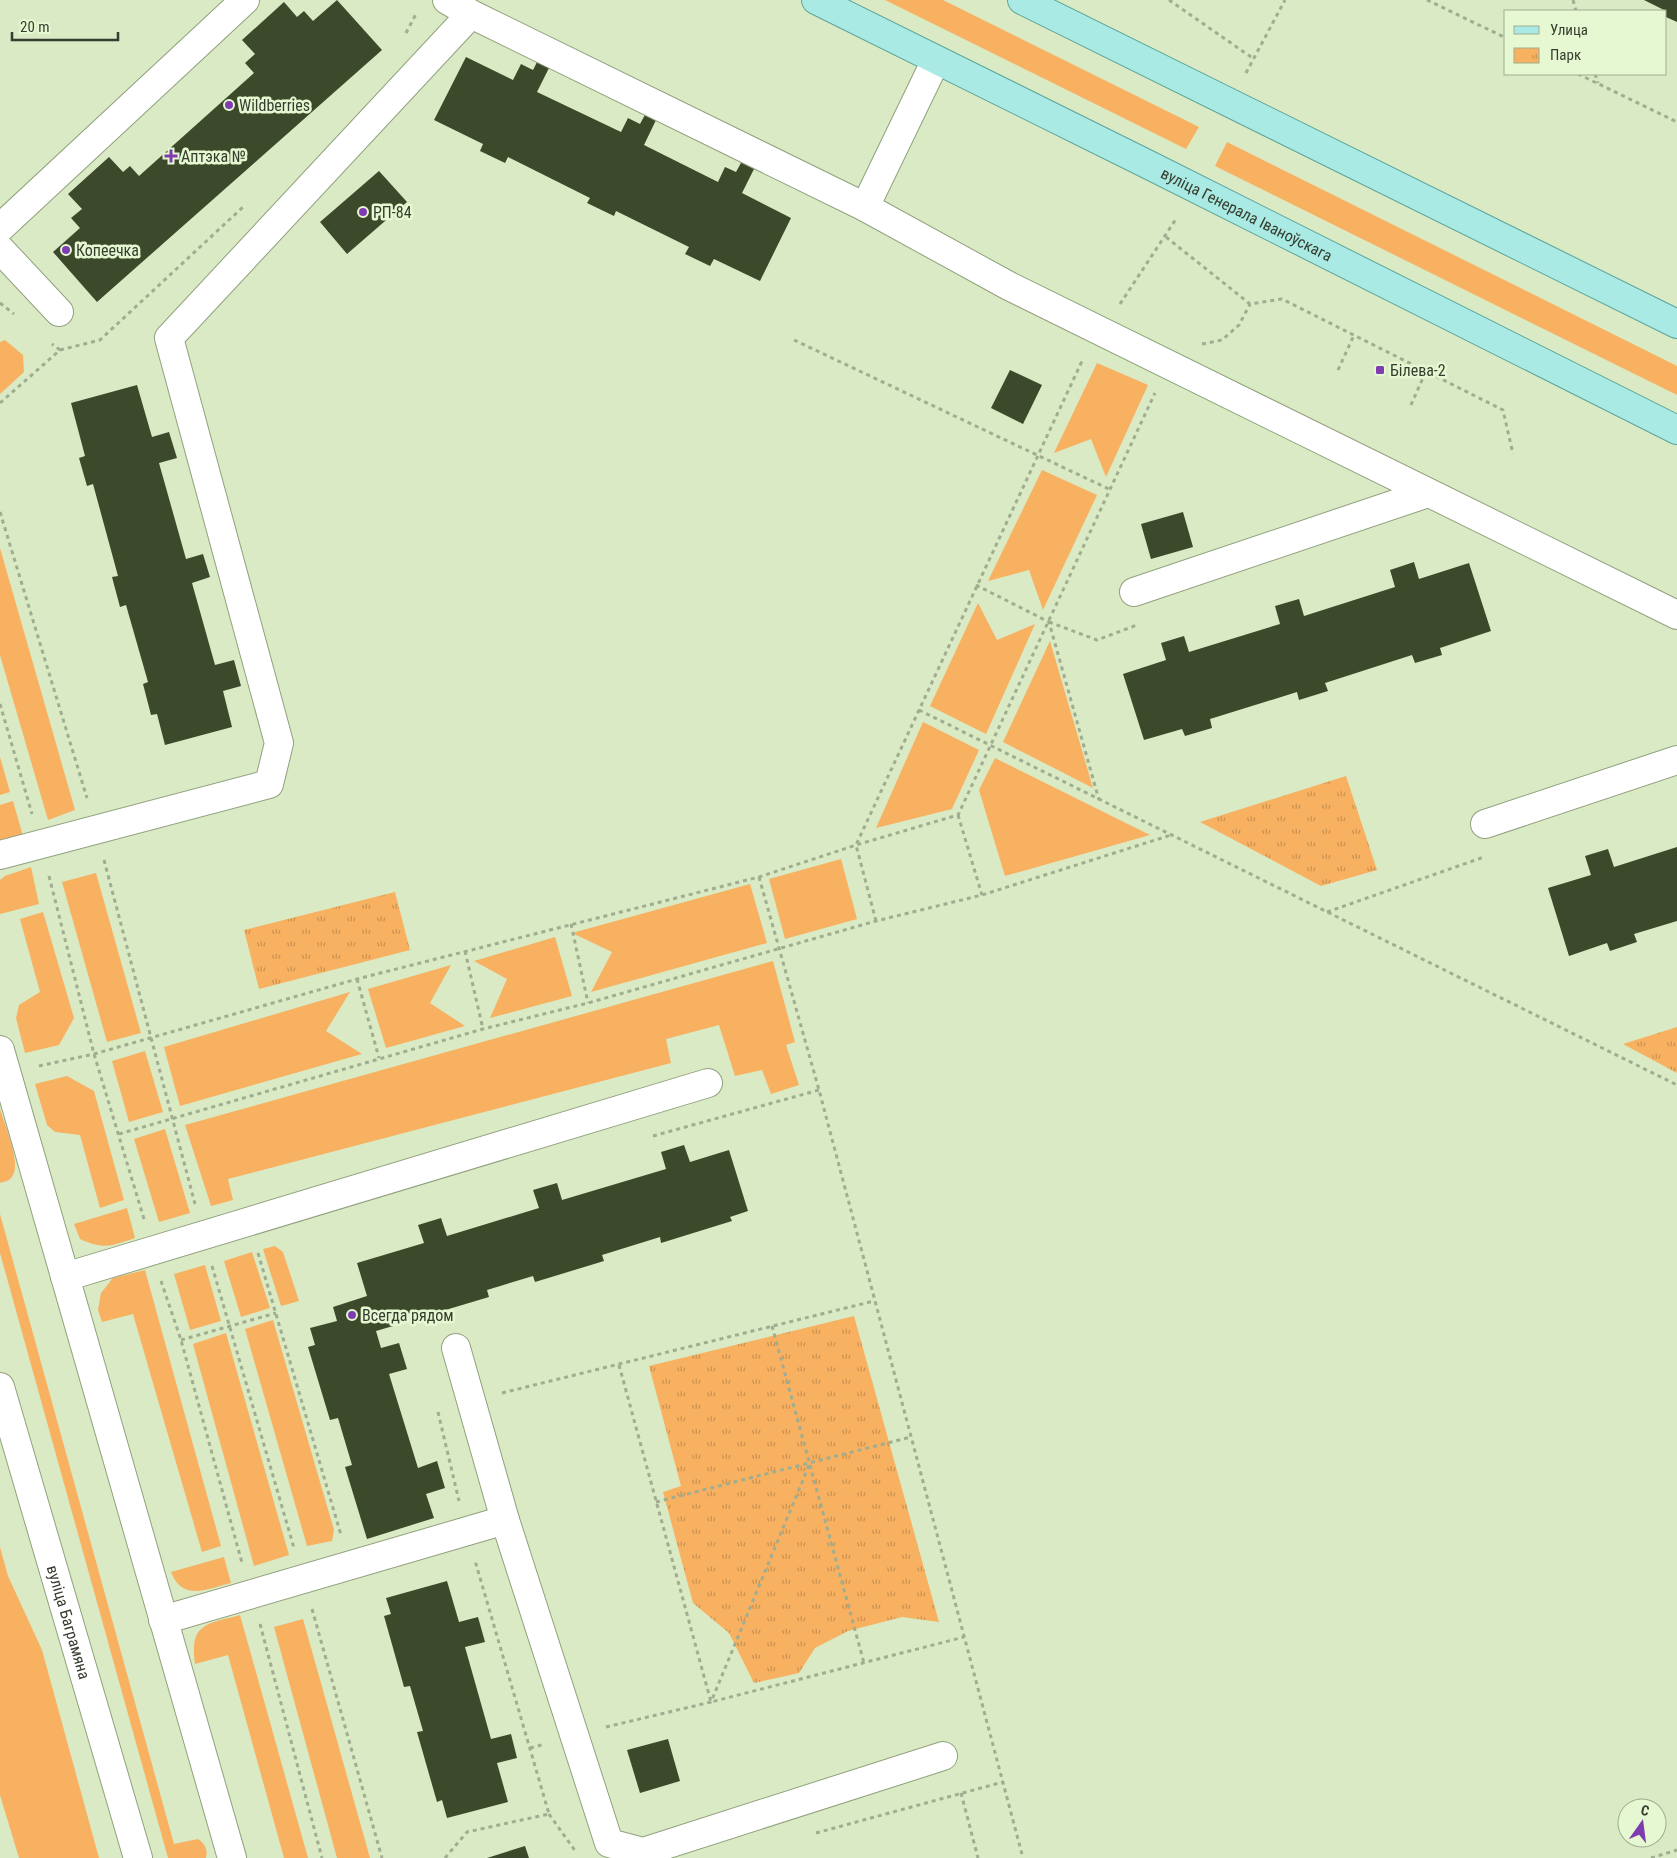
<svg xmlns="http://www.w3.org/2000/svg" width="1677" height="1858" font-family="'Roboto Condensed',sans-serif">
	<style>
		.grass { fill: #f8b161 }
		.park { fill: url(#park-tufts) }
		.building { fill: #3c492a }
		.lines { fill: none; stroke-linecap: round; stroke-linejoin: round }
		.minor-casing { stroke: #91a17e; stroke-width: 30 }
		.major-casing { stroke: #5da499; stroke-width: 30 }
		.path { stroke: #a0ad90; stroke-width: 3; stroke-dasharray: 4 4; stroke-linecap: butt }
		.minor { stroke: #fff; stroke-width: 28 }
		.major { stroke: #aaeae4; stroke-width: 28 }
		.poi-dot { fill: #7f3cb0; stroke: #e6f8d2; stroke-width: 2 }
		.labels { text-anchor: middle; stroke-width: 5; stroke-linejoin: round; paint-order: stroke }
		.poi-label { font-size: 16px; fill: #363d2e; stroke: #e6f8d2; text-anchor: start }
		.street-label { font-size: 16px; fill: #363d2e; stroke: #e6f8d2 }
	</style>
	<defs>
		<pattern id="park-tufts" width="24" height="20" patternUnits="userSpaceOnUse" patternTransform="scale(1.25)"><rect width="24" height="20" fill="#f8b161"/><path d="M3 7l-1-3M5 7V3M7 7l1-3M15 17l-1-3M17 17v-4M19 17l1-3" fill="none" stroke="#ca9150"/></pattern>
	</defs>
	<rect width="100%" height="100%" fill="#d9eac5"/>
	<!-- grass -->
	<g class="grass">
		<polygon points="885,0 943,0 1199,127 1186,149"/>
		<polygon points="1227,142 1677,366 1677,395 1215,166"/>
		<polygon points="5,340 23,355 24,372 0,394 0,342"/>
		<polygon points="1097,363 1148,385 1106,477 1091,439 1054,453"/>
		<polygon points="1042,470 1097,495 1043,610 1029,570 988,581"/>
		<polygon points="0,548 75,810 48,820 0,655"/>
		<polygon points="978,603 997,640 1035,624 986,734 930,706"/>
		<polygon points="1050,641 1093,788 1003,742"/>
		<polygon points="923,722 979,750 952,809 876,828"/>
		<polygon points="0,757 10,792 0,795"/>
		<polygon points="995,758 1150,835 1005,876 979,790"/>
		<polygon points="13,801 23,836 0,844 0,805"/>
		<polygon points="841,859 857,919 785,939 769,879"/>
		<polygon points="31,867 39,904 0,914 0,880 5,876"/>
		<polygon points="96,873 141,1033 107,1042 62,882"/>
		<polygon points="750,884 767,943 591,992 612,952 572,933"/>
		<polygon points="43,912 74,1018 59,1045 25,1053 16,1018 19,1005 40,992 20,919"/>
		<polygon points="555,937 572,996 490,1018 507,979 474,961"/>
		<polygon points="773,961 795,1042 786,1045 799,1085 771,1094 762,1070 735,1076 719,1025 666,1039 671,1063 228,1179 233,1200 211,1206 185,1125"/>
		<polygon points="451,965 430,1003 465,1026 386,1048 368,989"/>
		<polygon points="350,992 326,1031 362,1054 180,1106 164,1047"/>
		<polygon points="145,1051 163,1112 129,1122 112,1061"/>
		<polygon points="67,1076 94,1091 124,1200 100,1208 80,1135 55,1132 47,1125 35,1084"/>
		<path d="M0,1109C4,1123 21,1163 13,1175C10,1181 6,1181 0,1183Z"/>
		<polygon points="165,1129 190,1213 159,1222 134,1139"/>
		<path d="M127,1208L135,1238C111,1246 104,1250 80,1239L74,1224Z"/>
		<path d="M0,1214L174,1844L198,1839C205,1844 208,1849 206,1858H168L0,1253Z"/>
		<polygon points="275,1246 283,1252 299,1301 281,1306 263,1249"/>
		<polygon points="252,1252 270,1308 241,1317 224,1261"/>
		<polygon points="205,1265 221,1321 190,1330 174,1274"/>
		<polygon points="145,1270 221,1546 202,1552 133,1314 102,1322 98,1310 101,1293 113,1278"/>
		<polygon points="273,1320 334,1530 332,1541 307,1546 245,1329"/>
		<polygon points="226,1333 289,1555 254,1566 193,1344"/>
		<polygon points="0,1547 8,1576 42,1650 99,1858 19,1858 0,1795"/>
		<path d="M224,1557L231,1583C206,1589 183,1602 171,1572Z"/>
		<path d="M240,1615L308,1858H284L228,1655L195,1664C189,1623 207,1624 240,1615Z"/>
		<polygon points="303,1619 370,1858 337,1858 274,1627"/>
	</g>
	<!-- park -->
	<g class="park">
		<polygon points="1346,776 1377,870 1321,886 1200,822"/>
		<polygon points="395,892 410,950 259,989 244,930"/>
		<polygon points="1677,1027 1677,1073 1623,1044"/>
		<polygon points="854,1316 939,1622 902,1617 848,1631 815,1648 799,1673 754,1683 729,1633 693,1603 663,1492 681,1486 649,1366"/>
	</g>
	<!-- building -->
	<g class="building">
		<polygon points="337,0 382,50 97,302 53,252 80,228 71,218 82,209 68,194 109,157 123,172 130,166 139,176 254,73 245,63 255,54 242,40 284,2 297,17 304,11 313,21"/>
		<polygon points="1644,0 1677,0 1677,22 1666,17 1664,10"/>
		<polygon points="466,57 513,80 521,64 533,70 538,60 550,66 537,92 621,132 628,118 640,124 646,113 657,118 644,145 718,182 725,167 736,172 742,161 755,167 742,193 791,218 760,281 714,259 710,266 685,254 689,247 616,211 614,216 587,203 590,198 508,157 505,163 480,151 483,144 434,120"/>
		<polygon points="379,171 407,202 347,254 320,222"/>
		<polygon points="1010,370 1042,385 1023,424 991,408"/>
		<polygon points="137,385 152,437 169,432 177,458 159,463 186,559 203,554 210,577 192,583 215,665 234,660 241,686 223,691 232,727 165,745 157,714 151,715 143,684 148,682 126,605 120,607 112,577 118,576 93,484 87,486 79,458 85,456 71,403"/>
		<polygon points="1183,512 1193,547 1151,559 1141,524"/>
		<polygon points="1414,562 1419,579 1469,563 1491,631 1440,648 1442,655 1415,663 1412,655 1325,683 1328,691 1299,700 1297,692 1210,719 1212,728 1185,736 1182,729 1144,740 1123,674 1166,660 1161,643 1184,636 1189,652 1280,624 1275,606 1299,599 1304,616 1395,587 1390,570"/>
		<polygon points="1677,847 1677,921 1634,934 1637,942 1610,951 1607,943 1569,956 1548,888 1591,875 1585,856 1608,849 1614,867"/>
		<polygon points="684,1145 690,1162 729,1150 748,1211 730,1217 732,1221 661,1243 660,1237 602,1255 604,1261 535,1282 533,1276 487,1290 489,1297 422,1317 420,1310 391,1319 393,1326 376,1331 381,1348 399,1343 407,1369 389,1374 418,1468 437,1461 445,1488 426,1494 434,1518 367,1539 345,1467 352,1465 338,1418 330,1420 308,1347 315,1345 310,1328 337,1321 333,1307 367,1296 357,1263 424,1243 418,1225 441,1218 447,1236 539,1208 533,1190 557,1183 562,1200 666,1169 661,1152"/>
		<polygon points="447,1581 459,1622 478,1617 485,1642 465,1647 491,1739 511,1734 517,1758 497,1763 508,1802 447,1818 442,1800 437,1802 417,1732 423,1731 410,1686 404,1687 384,1616 391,1614 386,1598"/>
		<polygon points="668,1739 680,1781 640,1793 627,1750"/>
		<polygon points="525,1846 529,1858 487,1858"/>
	</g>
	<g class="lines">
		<defs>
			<g id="minor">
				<polyline points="447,0 471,14 865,207 1009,286 1677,615"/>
				<polyline points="865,207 936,60"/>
				<polyline points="0,228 245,0"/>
				<polyline points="0,249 59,312"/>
				<polyline points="1134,592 1428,493"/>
				<polyline points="1485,824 1677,760"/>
				<polyline points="0,855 269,784 279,743 169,338 471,14"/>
				<polyline points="0,1050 232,1858"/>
				<polyline points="65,1277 708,1083"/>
				<polyline points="456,1348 505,1520 609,1843 643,1852 943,1756"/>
				<path id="s1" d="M0,1387L138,1858"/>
				<polyline points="163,1620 505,1520"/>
			</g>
			<g id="major">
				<path id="s2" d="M816,0L1151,166L1677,430"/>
				<polyline points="1022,0 1677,324"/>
			</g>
		</defs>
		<!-- minor casing -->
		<use href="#minor" class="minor-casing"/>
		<!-- major casing -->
		<use href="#major" class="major-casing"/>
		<!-- path -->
		<g class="path">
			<polyline points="1169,0 1254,59"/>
			<polyline points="1427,0 1506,38"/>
			<polyline points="1573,0 1576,11"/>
			<polyline points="406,33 417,12"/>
			<polyline points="1246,73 1285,0"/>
			<polyline points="1578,74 1677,122"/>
			<polyline points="1595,74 1598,83"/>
			<polyline points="1166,237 1250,304 1282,299 1503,410 1513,454"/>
			<polyline points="0,303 14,314"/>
			<polyline points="1120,304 1176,219"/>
			<polyline points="794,340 1111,490"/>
			<polyline points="1202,344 1222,340 1239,325 1250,304"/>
			<polyline points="60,350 100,340 243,207"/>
			<polyline points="1338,370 1354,335"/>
			<polyline points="0,403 60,350 52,344"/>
			<polyline points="1411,405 1426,371"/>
			<polyline points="0,512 87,798"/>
			<polyline points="976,585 1049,622 1099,800"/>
			<polyline points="1049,622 1097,640 1137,625"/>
			<polyline points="0,704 32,814"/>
			<polyline points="919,710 1677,1085"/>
			<polyline points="958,815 982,895"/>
			<polyline points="104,860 195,1204"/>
			<polyline points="49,876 94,1054 144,1219"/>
			<polyline points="759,877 819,1090 1023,1858"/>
			<polyline points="1327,912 1484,857"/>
			<polyline points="876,921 856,845 1083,359"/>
			<polyline points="571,924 588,1003"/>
			<polyline points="465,951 483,1029"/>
			<polyline points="357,979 379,1058"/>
			<polyline points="39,1066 94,1054 357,979 759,877 856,845 958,815 1155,393"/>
			<polyline points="119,1134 483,1029 588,1003 876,921 982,895 1171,835"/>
			<polyline points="653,1136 819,1090"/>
			<polyline points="258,1253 341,1535"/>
			<polyline points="212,1266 294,1548"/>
			<polyline points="161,1281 181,1340 242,1563"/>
			<polyline points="772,1326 864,1663"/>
			<polyline points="181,1340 276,1313"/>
			<polyline points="619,1365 711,1702 964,1637"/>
			<polyline points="502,1393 874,1301"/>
			<polyline points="438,1412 459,1501"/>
			<polyline points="656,1502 911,1437"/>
			<polyline points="312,1609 382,1858"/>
			<polyline points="260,1624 322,1858"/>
			<polyline points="606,1727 711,1702 810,1463"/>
			<polyline points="530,1748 545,1744"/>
			<polyline points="961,1793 978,1858"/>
			<polyline points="549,1814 576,1852"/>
			<polyline points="816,1833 1003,1782"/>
			<polyline points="445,1858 467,1832 549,1814 476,1564 473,1565"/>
			<polyline points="1651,1858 1677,1850"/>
		</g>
		<!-- minor -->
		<use href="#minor" class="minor"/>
		<!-- major -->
		<use href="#major" class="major"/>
	</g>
	<!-- markers -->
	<g class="poi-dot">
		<circle cx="229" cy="105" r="5"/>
		<path d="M168.5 148.5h5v5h5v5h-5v5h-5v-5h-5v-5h5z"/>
		<circle cx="363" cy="212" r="5"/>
		<circle cx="66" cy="250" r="5"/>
		<rect x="1375" y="365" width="10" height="10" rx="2.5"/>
		<circle cx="352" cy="1315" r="5"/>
	</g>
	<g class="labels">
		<!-- poi labels -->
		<g class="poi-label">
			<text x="239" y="111">Wildberries</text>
			<text x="181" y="162">Аптэка №</text>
			<text x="373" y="218">РП-84</text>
			<text x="76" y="256">Копеечка</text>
			<text x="1390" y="376">Білева-2</text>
			<text x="362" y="1321">Всегда рядом</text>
		</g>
		<!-- street labels -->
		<g class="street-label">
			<text dy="6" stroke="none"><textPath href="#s2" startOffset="481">вуліца Генерала Іваноўскага</textPath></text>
			<text dy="6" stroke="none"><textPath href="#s1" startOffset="245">вуліца Баграмяна</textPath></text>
		</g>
	</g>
	<!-- legend -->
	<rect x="1504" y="10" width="162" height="65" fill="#e6f8d2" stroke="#a0ad90"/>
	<rect x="1514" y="26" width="25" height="8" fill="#aaeae4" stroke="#a0ad90"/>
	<text x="1550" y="35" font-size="15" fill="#363d2e">Улица</text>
	<rect x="1514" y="48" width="25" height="15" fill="url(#park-tufts)" stroke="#a0ad90"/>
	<text x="1550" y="60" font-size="15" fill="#363d2e">Парк</text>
	<!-- north arrow -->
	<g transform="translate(1642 1823) rotate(14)"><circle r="24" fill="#e6f8d2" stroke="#a0ad90"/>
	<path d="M0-4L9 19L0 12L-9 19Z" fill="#7f3cb0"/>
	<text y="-8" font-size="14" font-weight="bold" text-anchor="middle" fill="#363d2e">С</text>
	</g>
	<!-- scale -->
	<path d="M12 32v8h106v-8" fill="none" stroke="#363d2e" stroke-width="2.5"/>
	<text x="20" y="32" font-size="15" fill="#363d2e" stroke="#e6f8d2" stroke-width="4" paint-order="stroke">20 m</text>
</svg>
